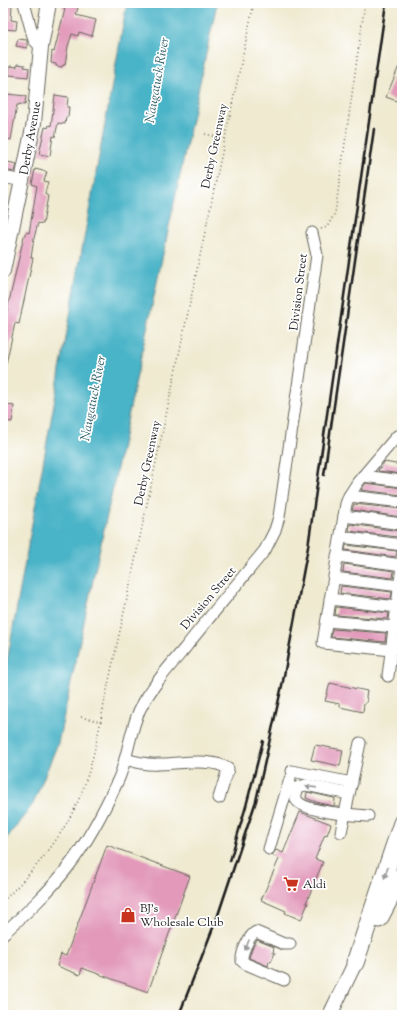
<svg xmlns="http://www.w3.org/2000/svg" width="405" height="1018" font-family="'Sorts Mill Goudy',serif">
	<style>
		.water { fill: #49b3c7; stroke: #326872 }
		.building { fill: #e299ba }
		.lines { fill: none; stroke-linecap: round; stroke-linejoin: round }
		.minor-casing { stroke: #66645b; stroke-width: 13 }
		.major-casing { stroke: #66645b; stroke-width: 16 }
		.highway-casing { stroke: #66645b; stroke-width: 19 }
		.path { stroke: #66645b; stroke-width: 1.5; stroke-dasharray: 1 3; stroke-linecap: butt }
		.minor { stroke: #fff; stroke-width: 11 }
		.major { stroke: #fff; stroke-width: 14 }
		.highway { stroke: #fff; stroke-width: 17 }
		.rail { stroke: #1c1c1c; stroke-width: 2.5 }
		.oneway { fill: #999 }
		.labels { text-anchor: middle; stroke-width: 3.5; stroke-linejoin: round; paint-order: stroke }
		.street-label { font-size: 12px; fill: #1c1c1c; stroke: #fff }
		.poi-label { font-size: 12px; fill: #1c1c1c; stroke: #fff; text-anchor: start }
		.water-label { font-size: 13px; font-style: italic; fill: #306069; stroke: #fff }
	</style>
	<rect width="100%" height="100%" fill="#fff"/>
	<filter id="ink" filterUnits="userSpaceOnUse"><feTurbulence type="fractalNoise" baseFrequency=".025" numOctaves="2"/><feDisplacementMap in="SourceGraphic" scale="8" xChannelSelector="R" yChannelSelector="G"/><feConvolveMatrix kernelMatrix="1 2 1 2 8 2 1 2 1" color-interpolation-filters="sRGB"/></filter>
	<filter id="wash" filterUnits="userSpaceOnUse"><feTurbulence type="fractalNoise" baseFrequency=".012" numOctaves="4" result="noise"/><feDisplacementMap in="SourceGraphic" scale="16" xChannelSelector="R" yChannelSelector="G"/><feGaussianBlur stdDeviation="0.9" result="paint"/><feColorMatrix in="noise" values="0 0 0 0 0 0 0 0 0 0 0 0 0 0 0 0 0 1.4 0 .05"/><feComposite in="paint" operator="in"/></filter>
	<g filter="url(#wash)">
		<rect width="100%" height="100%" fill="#efead0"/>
		<!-- water -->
		<polygon class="water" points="127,3 217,3 58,743 33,804 3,843 3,683"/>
		<g id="blocks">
			<!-- building -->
			<g class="building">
				<polygon points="64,3 79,3 76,15 96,20 92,36 79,32 78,36 72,34 68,46 65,65 63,65 62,67 56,66 56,64 51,63 52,51 54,52 65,9 62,8"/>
				<polygon points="3,5 12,6 11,20 17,21 16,30 3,29"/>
				<polygon points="18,39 27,40 27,48 16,46"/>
				<polygon points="402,59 402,90 397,101 386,97"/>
				<polygon points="17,64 25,65 24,67 29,68 28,77 9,75 10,66 17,67"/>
				<polygon points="7,94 26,96 25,105 19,104 19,105 17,105 11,140 3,138 3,106 5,107"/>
				<polygon points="55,95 68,97 67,107 69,107 68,117 66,117 65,124 58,123 55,137 53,136 50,156 39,154 45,127 48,128 49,125 51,126"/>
				<polygon points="3,161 17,164 15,172 3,170"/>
				<polygon points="35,169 47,172 44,181 48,182 45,193 46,195 48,196 43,224 38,223 34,238 31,258 33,258 19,324 15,323 6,364 3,364 3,328 24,236 26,232 29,233 37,186 32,184"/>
				<polygon points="3,404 14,406 12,422 3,421"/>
				<polygon points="384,462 402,465 402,474 378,471 379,468 381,468"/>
				<polygon points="366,483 402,488 402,495 361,490"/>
				<polygon points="354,504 402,509 401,517 352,510"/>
				<polygon points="350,524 399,531 398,537 349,531"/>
				<polygon points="346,545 397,551 396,557 345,550"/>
				<polygon points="344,564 394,571 393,578 343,572"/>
				<polygon points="341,586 392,592 391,599 340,593"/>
				<polygon points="336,607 389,613 388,619 335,615"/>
				<polygon points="332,629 386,633 385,642 331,637"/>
				<polygon points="330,683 367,691 366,697 367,700 366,703 364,704 363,712 340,707 340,704 325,701"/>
				<polygon points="315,745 343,750 340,766 311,760"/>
				<polygon points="307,792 334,798 335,799 334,806 319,803 306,798"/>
				<polygon points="300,812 331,824 327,835 325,834 315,859 323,862 306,903 308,903 301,920 285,913 286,911 261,900 279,859 272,855 276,850 283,853"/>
				<polygon points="107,845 190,876 148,992 82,968 80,975 57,966 61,954 66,956"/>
				<polygon points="257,940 274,947 273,953 275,953 271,962 269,961 268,966 249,958 252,948"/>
			</g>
		</g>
	</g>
	<g filter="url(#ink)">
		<use href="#blocks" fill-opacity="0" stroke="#66645b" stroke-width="1"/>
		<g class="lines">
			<defs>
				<g id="minor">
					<polyline points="24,3 34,40 41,47"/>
					<polyline points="3,177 23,181"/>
					<polyline points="363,476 402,481"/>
					<polyline points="349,496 402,502"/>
					<polyline points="344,516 402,524"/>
					<polyline points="341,537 402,545"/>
					<polyline points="337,556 402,565"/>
					<polyline points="334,578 400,586"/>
					<polyline points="330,599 397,607"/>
					<polyline points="327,621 394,627"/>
					<polyline points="392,650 323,643 346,504 349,496 358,482 397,436 402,437"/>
					<polyline points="388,676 402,566"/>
					<path d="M125,759C136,762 147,765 158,764C177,764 214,757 228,769L219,798"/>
					<polyline points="292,771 352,783"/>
					<path d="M349,794L306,785L298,787C297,791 295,795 296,799C301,812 355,815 368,816"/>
					<polyline points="341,832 360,743"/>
					<polyline points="269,849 290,779"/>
					<path d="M3,934C26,913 49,892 68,867C89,840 105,809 119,778C128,756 130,730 140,709C152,686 169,667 185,648C211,615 239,582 265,550L275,530L279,517L317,255L312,233"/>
					<path d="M284,980L246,964L242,961C241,954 249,935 256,932L284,944H290"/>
				</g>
				<g id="major">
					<polyline points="3,271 34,123 41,47 49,3"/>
					<polyline points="330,1015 355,963"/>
				</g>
				<g id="highway">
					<polyline points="379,919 402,875"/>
					<polyline points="355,963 402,823"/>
				</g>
			</defs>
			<!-- minor casing -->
			<use href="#minor" class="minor-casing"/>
			<!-- major casing -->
			<use href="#major" class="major-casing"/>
			<!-- highway casing -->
			<use href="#highway" class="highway-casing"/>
			<!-- path -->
			<g class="path">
				<polyline points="205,134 225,139"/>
				<polyline points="321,229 327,227 335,213 365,3"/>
				<polyline points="81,717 101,722"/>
				<path d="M3,901C33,872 62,838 79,799C93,766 99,729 106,694C117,644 128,595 138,546C177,365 215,184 254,3"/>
			</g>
			<!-- minor -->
			<use href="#minor" class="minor"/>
			<!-- major -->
			<use href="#major" class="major"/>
			<!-- highway -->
			<use href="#highway" class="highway"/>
			<!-- rail -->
			<g class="rail">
				<polyline points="324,475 374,129"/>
				<polyline points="230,861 246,806 263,741"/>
				<polyline points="179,1015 218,915 256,801 283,681 308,547 386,3"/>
			</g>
		</g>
		<!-- one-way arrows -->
		<defs><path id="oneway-solid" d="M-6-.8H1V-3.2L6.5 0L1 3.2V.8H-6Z"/></defs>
		<g class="oneway">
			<use href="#oneway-solid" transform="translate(311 787) rotate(-172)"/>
			<use href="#oneway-solid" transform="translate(386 873) rotate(108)"/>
			<use href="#oneway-solid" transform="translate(247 945) rotate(112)"/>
		</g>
	</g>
	<!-- icons -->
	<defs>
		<symbol id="supermarket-bare" viewBox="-9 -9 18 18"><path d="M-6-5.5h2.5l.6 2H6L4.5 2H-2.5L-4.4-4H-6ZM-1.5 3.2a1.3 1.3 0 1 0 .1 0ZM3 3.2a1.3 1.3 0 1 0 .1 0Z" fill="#c8321e" stroke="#fff" stroke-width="2.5" paint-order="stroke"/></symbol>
		<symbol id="shop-bare" viewBox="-9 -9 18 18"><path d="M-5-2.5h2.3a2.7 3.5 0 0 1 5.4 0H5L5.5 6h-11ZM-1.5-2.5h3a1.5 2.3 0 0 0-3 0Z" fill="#c8321e" stroke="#fff" stroke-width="2.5" paint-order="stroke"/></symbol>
	</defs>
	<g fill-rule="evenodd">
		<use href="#supermarket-bare" x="280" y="873" width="22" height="22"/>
		<use href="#shop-bare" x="117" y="904" width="22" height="22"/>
	</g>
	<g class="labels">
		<!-- street labels -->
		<g class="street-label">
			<text transform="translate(30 138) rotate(-80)" y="4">Derby Avenue</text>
			<text transform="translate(214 146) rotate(-78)" y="4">Derby Greenway</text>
			<text transform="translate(298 292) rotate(-83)" y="4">Division Street</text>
			<text transform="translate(147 463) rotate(-78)" y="4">Derby Greenway</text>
			<text transform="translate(208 598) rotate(-50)" y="4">Division Street</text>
		</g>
		<!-- poi labels -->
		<g class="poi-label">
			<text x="303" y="888">Aldi</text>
			<text x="140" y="912">BJ's<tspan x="140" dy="14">Wholesale Club</tspan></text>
		</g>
		<!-- water labels -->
		<g class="water-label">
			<text transform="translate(156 80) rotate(-80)" y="5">Naugatuck River</text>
			<text transform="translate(92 398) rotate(-79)" y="5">Naugatuck River</text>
		</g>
	</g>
	<!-- margin -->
	<rect width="405" height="1018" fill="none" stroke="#fff" stroke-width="16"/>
</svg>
